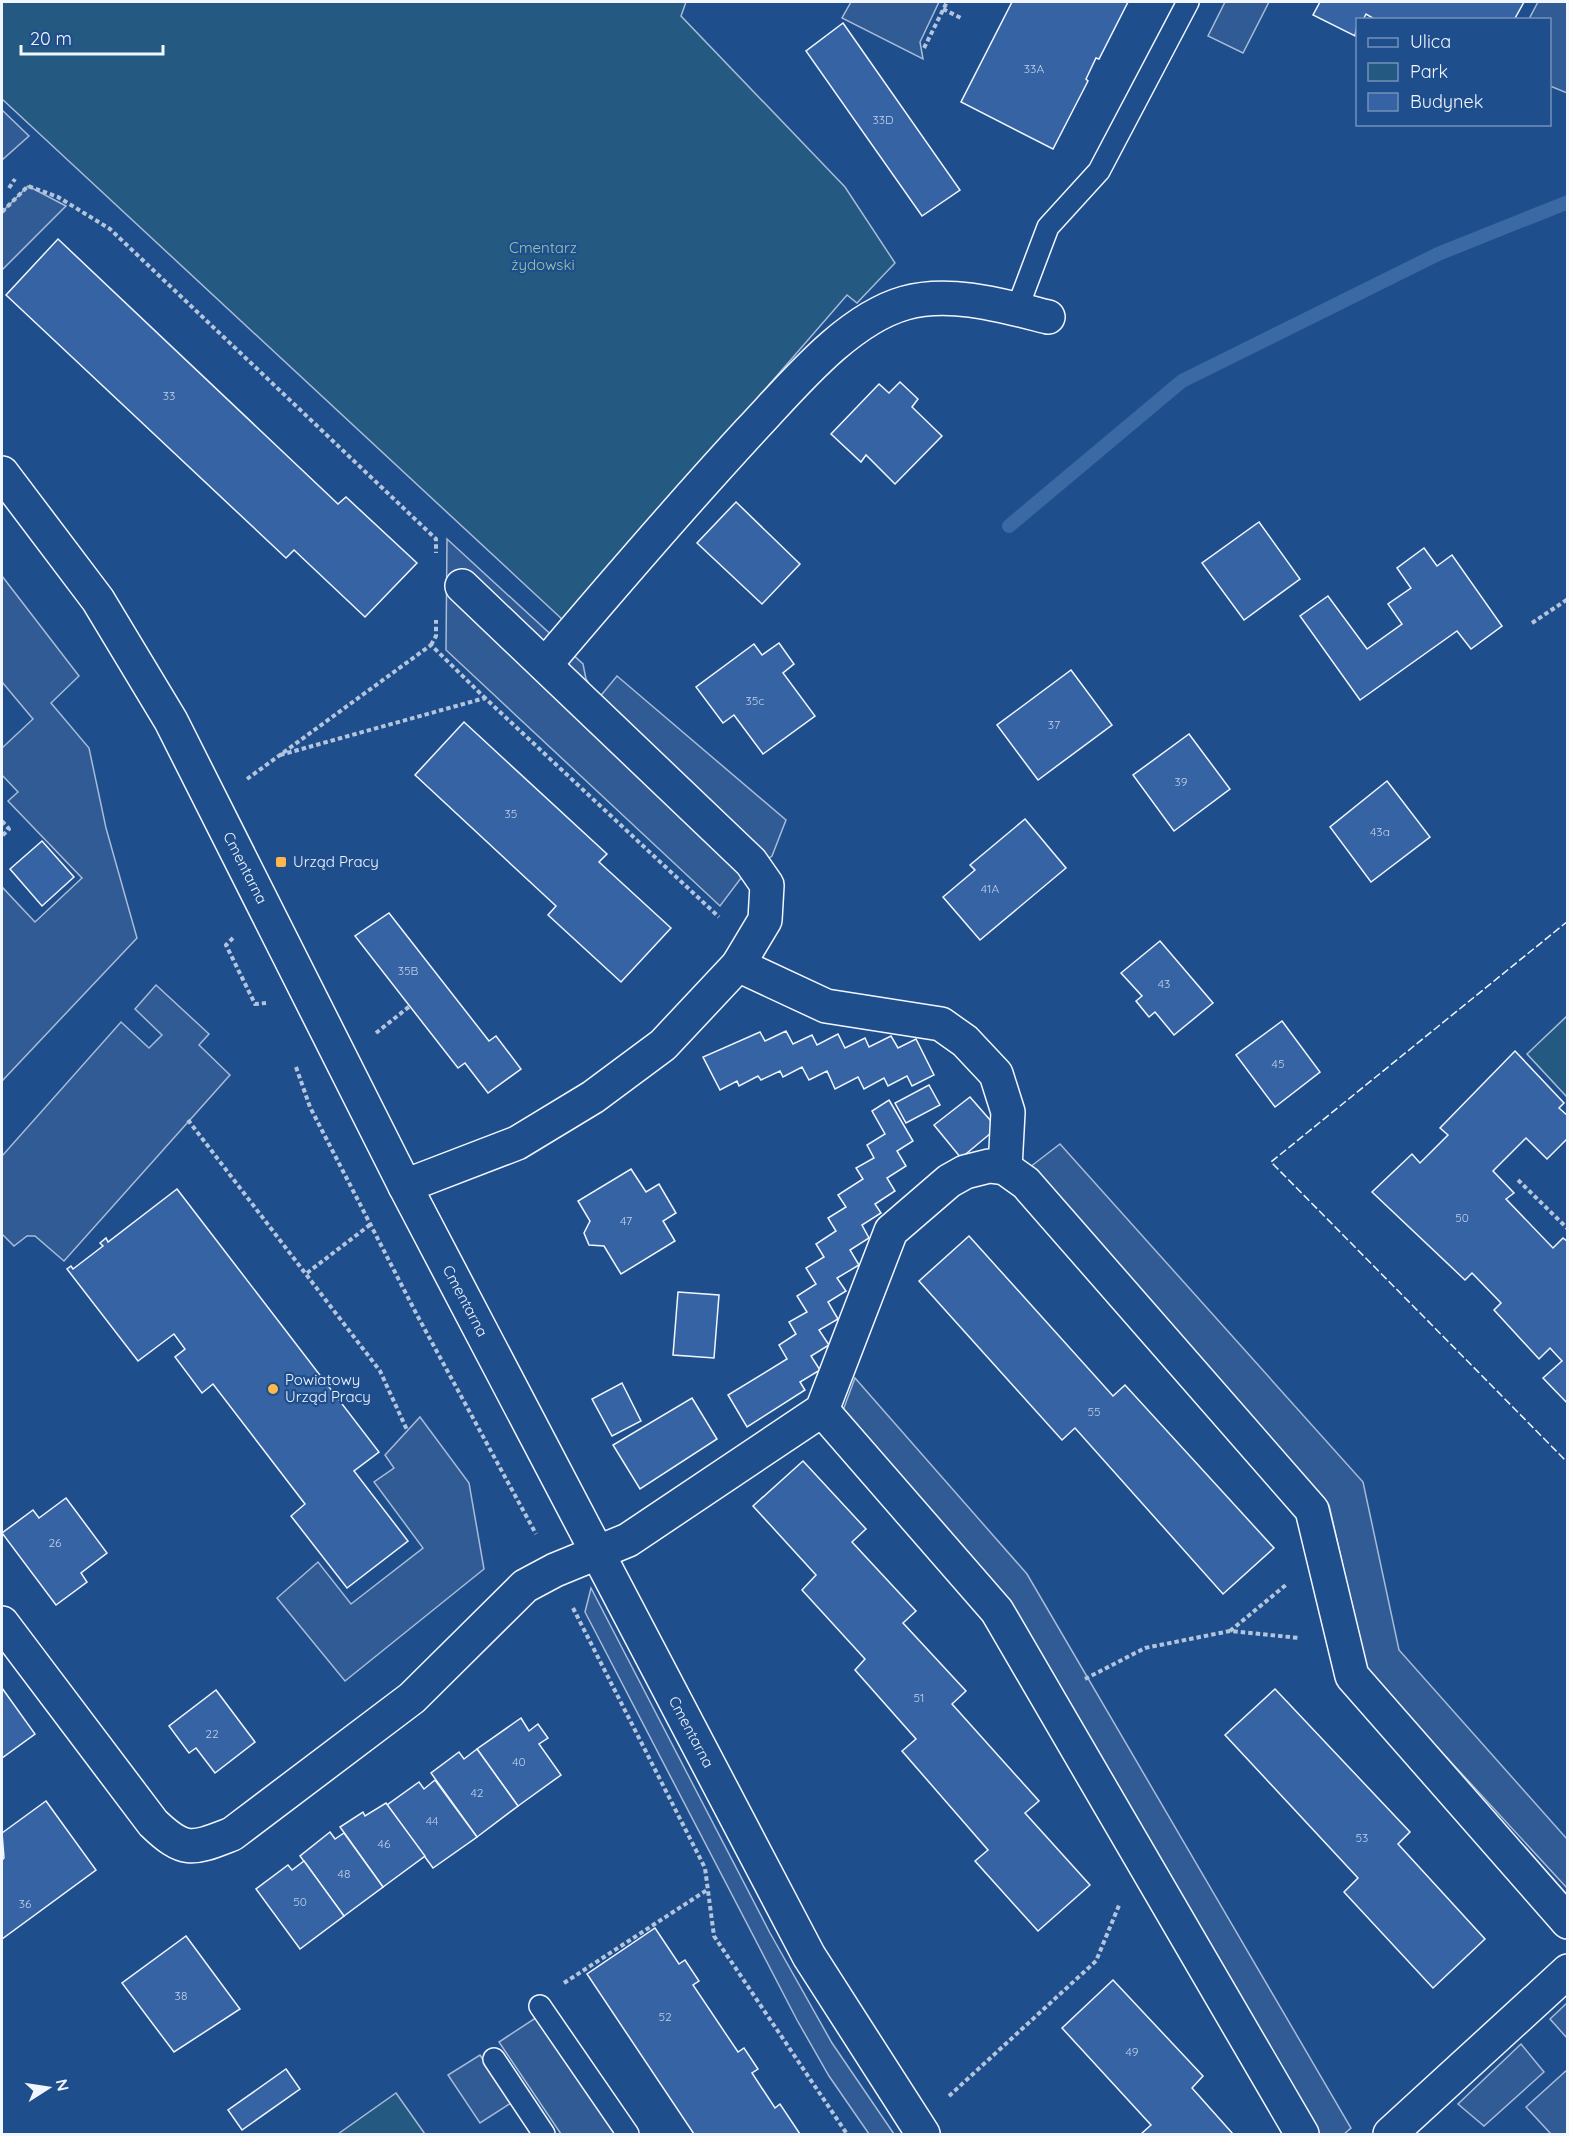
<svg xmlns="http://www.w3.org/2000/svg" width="1569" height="2136" font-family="Quicksand,sans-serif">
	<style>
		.green { fill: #245a82; stroke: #a8bbd7; stroke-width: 1.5 }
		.parking { fill: #305b95; stroke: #a8bbd7; stroke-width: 1.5 }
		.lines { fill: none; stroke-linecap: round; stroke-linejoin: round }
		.stream { stroke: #3b69a3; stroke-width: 14 }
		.building { fill: #3563a3; stroke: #f2f6ff; stroke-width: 1.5 }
		.lane-casing { stroke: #f2f6ff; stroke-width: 24 }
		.street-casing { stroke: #f2f6ff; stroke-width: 36 }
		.secondary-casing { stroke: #f2f6ff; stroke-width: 36 }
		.path { stroke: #b3c4dc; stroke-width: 4; stroke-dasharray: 4.5 3; stroke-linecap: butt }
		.lane { stroke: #1f4e8c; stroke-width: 21 }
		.street { stroke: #1f4e8c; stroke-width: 33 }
		.secondary { stroke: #1f4e8c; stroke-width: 33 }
		.fence { stroke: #f2f6ff; stroke-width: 1.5; stroke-dasharray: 8 3; stroke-linecap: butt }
		.poi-dot { fill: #ffb74d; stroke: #1f4e8c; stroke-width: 2 }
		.labels { text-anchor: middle; stroke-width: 4.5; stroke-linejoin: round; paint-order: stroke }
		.number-label { font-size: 12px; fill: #c3d1e8 }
		.park-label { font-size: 15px; fill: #97c8a6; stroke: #1f4e8c }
		.poi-label { font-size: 15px; fill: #f2f6ff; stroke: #1f4e8c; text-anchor: start }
		.street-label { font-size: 15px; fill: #f2f6ff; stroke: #1f4e8c }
	</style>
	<rect width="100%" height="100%" fill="#1f4e8c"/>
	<!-- green -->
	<g class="green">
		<polygon points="2,2 686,2 681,16 845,187 895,263 857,303 847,295 564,621 2,99"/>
		<polygon points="1566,1017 1568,1018 1567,1097 1527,1054"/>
		<polygon points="396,2093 425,2134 338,2134"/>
	</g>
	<!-- parking -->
	<g class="parking">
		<polygon points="851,2 939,2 920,42 923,59 842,18"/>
		<polygon points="1225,2 1269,2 1243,53 1208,36"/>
		<polygon points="1538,2 1567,2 1567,93 1550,86 1550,20 1529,19"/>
		<polygon points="2,110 29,136 2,160"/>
		<polygon points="28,186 66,206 2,270 2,212"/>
		<polygon points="447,539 583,664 586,679 598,699 617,676 786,820 772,856 741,878 720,906 446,650"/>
		<polygon points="2,576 79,676 51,703 89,748 106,828 137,938 2,1081 2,887 35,922 82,878 8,801 18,792 2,775 2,748 33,719 2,682"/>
		<polygon points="156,985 209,1034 199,1045 230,1075 64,1261 35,1236 27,1236 14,1246 2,1234 2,1156 121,1022 149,1048 162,1035 135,1009"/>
		<polygon points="1060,1144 1363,1482 1399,1650 1567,1839 1567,1888 1367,1671 1329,1505 1030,1167"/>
		<polygon points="855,1378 1027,1574 1351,2128 1344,2134 1302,2134 997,1611 842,1413"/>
		<polygon points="420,1417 469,1483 484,1569 345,1681 277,1598 318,1562 351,1604 423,1548 374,1482 394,1468 385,1455"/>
		<polygon points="591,1588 770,1933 832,2043 894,2134 869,2134 829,2076 797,2020 585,1612"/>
		<polygon points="1567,2003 1567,2038 1550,2019"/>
		<polygon points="537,2017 615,2134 561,2134 499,2042"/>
		<polygon points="1521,2044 1544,2072 1484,2126 1458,2104"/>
		<polygon points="480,2055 511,2103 480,2123 448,2075"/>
		<polygon points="1567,2070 1567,2134 1551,2134 1526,2107"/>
	</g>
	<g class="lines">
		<!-- stream -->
		<polyline class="stream" points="1009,526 1182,381 1438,254 1568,202"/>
	</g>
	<!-- building -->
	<g class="building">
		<polygon points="1012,2 1128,2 1099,59 1096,58 1086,79 1088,81 1053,149 961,102"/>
		<polygon points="1320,2 1524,2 1514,20 1376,20 1366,14 1363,20 1358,20 1355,36 1313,15"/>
		<polygon points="843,23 960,190 922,216 806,51"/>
		<polygon points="58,239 338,504 346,497 417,563 365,617 294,550 286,558 6,295"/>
		<polygon points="900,382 918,399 912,407 942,436 895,484 866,455 861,462 831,434 879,384 889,393"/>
		<polygon points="736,502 800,564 762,604 697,543"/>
		<polygon points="1259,522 1300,579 1244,620 1202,563"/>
		<polygon points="1424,548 1437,566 1452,555 1502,626 1471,649 1457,631 1360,700 1300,616 1328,596 1367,649 1402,624 1388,604 1411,588 1397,568"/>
		<polygon points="779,643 794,664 783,673 815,716 763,754 734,715 723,723 696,687 754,644 762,655"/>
		<polygon points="1071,670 1112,725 1038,780 997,725"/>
		<polygon points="464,722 607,854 599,862 671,928 621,982 548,915 556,906 415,775"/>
		<polygon points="1189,734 1230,789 1174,831 1133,775"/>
		<polygon points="1387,781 1430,837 1371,882 1330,827"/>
		<polygon points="1025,819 1066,868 980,940 943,897 975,870 970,865"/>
		<polygon points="42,841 74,877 42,906 10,869"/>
		<polygon points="389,913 489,1041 496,1036 521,1069 488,1093 465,1063 458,1068 355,936"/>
		<polygon points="1160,941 1213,1003 1174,1035 1155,1012 1149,1017 1136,1001 1142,996 1121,973"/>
		<polygon points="1282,1021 1320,1072 1275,1107 1236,1055"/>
		<polygon points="786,1031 793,1044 812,1035 817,1045 838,1034 845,1048 865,1038 869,1047 891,1036 898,1048 916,1039 934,1075 912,1086 907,1076 888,1086 884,1078 864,1089 858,1077 835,1089 827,1071 809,1080 802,1067 783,1077 780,1071 761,1080 758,1076 739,1086 737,1081 720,1090 703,1057 760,1032 765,1041"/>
		<polygon points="1515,1051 1564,1103 1559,1108 1568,1116 1568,1138 1547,1159 1526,1138 1493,1171 1514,1193 1506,1199 1553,1248 1563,1238 1568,1242 1568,1404 1543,1378 1562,1361 1550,1348 1539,1359 1494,1310 1501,1303 1472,1273 1465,1280 1372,1192 1412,1154 1420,1163 1448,1135 1440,1128"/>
		<polygon points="929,1085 940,1105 906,1123 895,1103"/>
		<polygon points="970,1097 997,1128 961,1158 934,1125"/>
		<polygon points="889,1100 913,1141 897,1151 906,1166 887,1178 895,1191 875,1204 881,1213 862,1225 869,1238 850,1250 859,1265 837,1278 846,1291 828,1302 838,1319 819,1330 829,1345 811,1356 820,1370 800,1382 805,1390 747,1427 728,1395 787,1359 779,1345 796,1334 789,1322 807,1312 797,1296 816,1284 806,1268 824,1257 816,1244 836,1231 828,1218 846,1207 838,1195 863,1179 856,1168 874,1158 867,1145 885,1134 872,1111"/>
		<polygon points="631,1169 646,1192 659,1184 676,1213 663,1221 675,1241 621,1274 604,1246 589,1245 584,1233 590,1221 578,1201"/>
		<polygon points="177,1189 379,1452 354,1471 408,1541 347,1588 291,1516 305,1504 213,1384 202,1393 175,1357 185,1349 174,1334 138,1361 67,1269 71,1266 73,1269 103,1246 100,1243 106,1238 108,1242"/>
		<polygon points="969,1236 1113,1396 1125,1385 1274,1548 1223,1594 1075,1428 1062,1440 919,1281"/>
		<polygon points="678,1292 719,1295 714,1358 673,1355"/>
		<polygon points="622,1383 641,1421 612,1436 592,1399"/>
		<polygon points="692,1398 717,1439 640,1489 613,1445"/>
		<polygon points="803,1461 866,1529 852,1542 916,1611 903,1623 966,1691 952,1704 1039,1801 1025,1813 1090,1885 1038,1931 975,1861 988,1850 902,1751 916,1739 855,1670 865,1659 802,1590 816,1575 753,1506"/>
		<polygon points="66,1498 107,1553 81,1573 87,1582 56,1605 2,1533 33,1510 39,1518"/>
		<polygon points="2,1688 35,1734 2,1758"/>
		<polygon points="1275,1689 1410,1832 1398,1844 1485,1939 1433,1988 1344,1892 1358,1878 1225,1735"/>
		<polygon points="216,1690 255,1742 215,1773 196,1748 189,1753 169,1726"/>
		<polygon points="521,1718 529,1731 538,1724 548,1738 539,1744 561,1775 518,1806 477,1749"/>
		<polygon points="477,1749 518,1806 477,1837 431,1773 459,1752 464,1759"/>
		<polygon points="435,1780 477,1837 433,1868 387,1805 419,1782 424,1789"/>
		<polygon points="46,1801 96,1870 2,1939 2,1860 4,1858 2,1833"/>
		<polygon points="386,1803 425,1856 383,1887 340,1827 363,1812 365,1816"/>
		<polygon points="330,1832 335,1839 344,1833 383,1887 344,1916 300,1856"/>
		<polygon points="304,1861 344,1916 300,1949 256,1889 288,1865 292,1870"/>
		<polygon points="655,1928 679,1964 685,1960 699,1981 693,1985 738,2052 744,2048 758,2069 752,2073 775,2108 780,2104 800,2134 694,2134 587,1974"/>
		<polygon points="186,1936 240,2009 174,2052 122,1983"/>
		<polygon points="1113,1980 1203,2076 1192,2088 1233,2134 1141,2134 1151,2125 1062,2028"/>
		<polygon points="286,2069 300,2089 242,2130 228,2110"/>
	</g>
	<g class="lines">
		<defs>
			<g id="lane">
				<polyline points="1017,309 1048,227 1099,171 1188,2"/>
				<polyline points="540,2006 628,2134"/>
				<polyline points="494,2059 544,2134"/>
			</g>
			<g id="street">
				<path d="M545,665C612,586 679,508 749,432C791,388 845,320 905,303C950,290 1004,306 1048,317"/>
				<polyline points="738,965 826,1006 941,1024 965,1041 996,1074 1008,1112 1005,1168"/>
				<polyline points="405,1186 517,1143 593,1097 663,1045 738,965 765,920 767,885 751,862 462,586"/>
				<polyline points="822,1410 997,1611 1302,2134"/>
				<path d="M2,1623L153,1823C185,1854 193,1849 232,1834L412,1698L525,1586L555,1570L628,1540L822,1410L891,1231L949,1181L965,1172L989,1166L1005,1168L1026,1183L1312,1510L1352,1676L1568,1922"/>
				<polyline points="1390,2134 1568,1971"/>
			</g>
			<polyline id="secondary" points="2,473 98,600 171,721 405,1186 809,1956 923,2134"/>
		</defs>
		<!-- lane casing -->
		<use href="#lane" class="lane-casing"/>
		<!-- street casing -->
		<use href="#street" class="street-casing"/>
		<!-- secondary casing -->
		<use href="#secondary" class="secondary-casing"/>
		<!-- path -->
		<g class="path">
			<polyline points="943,9 963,19"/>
			<polyline points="924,48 947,2"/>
			<polyline points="9,188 15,179"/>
			<polyline points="2,212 28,186 58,197 110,229 436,539 436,553"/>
			<polyline points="1532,623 1568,599"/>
			<polyline points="431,645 436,636 436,620"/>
			<polyline points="280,755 485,698 719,917"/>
			<polyline points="247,779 431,645 485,698"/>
			<polyline points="2,821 9,829 2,836"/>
			<polyline points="233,938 226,945 255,1004 266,1003"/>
			<polyline points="376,1033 410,1006"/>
			<polyline points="296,1067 310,1107 417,1315 536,1534"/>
			<polyline points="188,1120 380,1371 407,1430"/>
			<polyline points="1518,1180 1568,1229"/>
			<polyline points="307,1273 371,1224"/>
			<polyline points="573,1608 705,1868 714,1936 847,2134"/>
			<polyline points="1230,1631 1287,1584"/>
			<polyline points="1085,1679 1145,1648 1230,1631 1299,1638"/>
			<polyline points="564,1983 707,1890"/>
			<polyline points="949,2096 1096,1961 1120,1903"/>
		</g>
		<!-- lane -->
		<use href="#lane" class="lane"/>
		<!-- street -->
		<use href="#street" class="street"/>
		<!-- secondary -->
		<use href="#secondary" class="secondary"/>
		<!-- fence -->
		<polyline class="fence" points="1568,921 1271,1162 1568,1463"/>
	</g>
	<!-- markers -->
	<g class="poi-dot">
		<rect x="275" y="856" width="12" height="12" rx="3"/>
		<circle cx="273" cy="1389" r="6"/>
	</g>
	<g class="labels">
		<!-- number labels -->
		<g class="number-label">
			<text x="1034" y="73">33A</text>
			<text x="883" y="124">33D</text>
			<text x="169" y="400">33</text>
			<text x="755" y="705">35c</text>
			<text x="1054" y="729">37</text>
			<text x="1181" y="786">39</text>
			<text x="511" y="818">35</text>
			<text x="1380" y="836">43a</text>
			<text x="990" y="893">41A</text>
			<text x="408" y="975">35B</text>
			<text x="1164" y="988">43</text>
			<text x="1278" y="1068">45</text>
			<text x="1462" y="1222">50</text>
			<text x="626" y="1225">47</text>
			<text x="1094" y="1416">55</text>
			<text x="55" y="1547">26</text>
			<text x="919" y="1702">51</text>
			<text x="212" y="1738">22</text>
			<text x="519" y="1766">40</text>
			<text x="477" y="1797">42</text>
			<text x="432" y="1825">44</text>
			<text x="1362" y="1842">53</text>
			<text x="384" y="1848">46</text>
			<text x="344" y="1878">48</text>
			<text x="300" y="1906">50</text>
			<text x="25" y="1908">36</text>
			<text x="181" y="2000">38</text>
			<text x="665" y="2021">52</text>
			<text x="1132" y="2056">49</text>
		</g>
		<!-- park labels -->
		<g class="park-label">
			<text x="543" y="253">Cmentarz<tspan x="543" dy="17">żydowski</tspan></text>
		</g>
		<!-- poi labels -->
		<g class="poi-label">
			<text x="293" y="867">Urząd Pracy</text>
			<text x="285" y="1385">Powiatowy<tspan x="285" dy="17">Urząd Pracy</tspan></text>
		</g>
		<!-- street labels -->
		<g class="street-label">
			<text transform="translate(245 868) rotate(63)" y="5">Cmentarna</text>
			<text transform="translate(465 1301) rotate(62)" y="5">Cmentarna</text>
			<text transform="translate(691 1732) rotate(62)" y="5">Cmentarna</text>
		</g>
	</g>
	<!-- border -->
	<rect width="1569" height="2136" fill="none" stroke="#f2f6ff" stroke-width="6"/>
	<!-- legend -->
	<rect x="1356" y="18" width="195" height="108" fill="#1f4e8c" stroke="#7391ba" stroke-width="1.5"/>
	<rect x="1368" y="38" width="30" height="9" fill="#1f4e8c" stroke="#7391ba" stroke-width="1.5"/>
	<text x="1410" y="48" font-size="18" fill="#f2f6ff">Ulica</text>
	<rect x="1368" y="63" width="30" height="18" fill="#245a82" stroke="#7391ba" stroke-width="1.5"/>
	<text x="1410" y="78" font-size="18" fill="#f2f6ff">Park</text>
	<rect x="1368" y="93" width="30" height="18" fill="#3563a3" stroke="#7391ba" stroke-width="1.5"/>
	<text x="1410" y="108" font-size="18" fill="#f2f6ff">Budynek</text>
	<!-- north arrow -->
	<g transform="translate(48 2088) rotate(78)" stroke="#1f4e8c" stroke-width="4.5" paint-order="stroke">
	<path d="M0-4.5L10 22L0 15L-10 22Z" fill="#f2f6ff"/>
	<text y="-9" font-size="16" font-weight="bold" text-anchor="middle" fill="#f2f6ff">N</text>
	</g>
	<!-- scale -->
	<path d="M21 45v9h142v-9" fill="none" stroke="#f2f6ff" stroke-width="3"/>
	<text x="30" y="45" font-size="18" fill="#f2f6ff" stroke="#1f4e8c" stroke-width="4.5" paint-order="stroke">20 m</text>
</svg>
